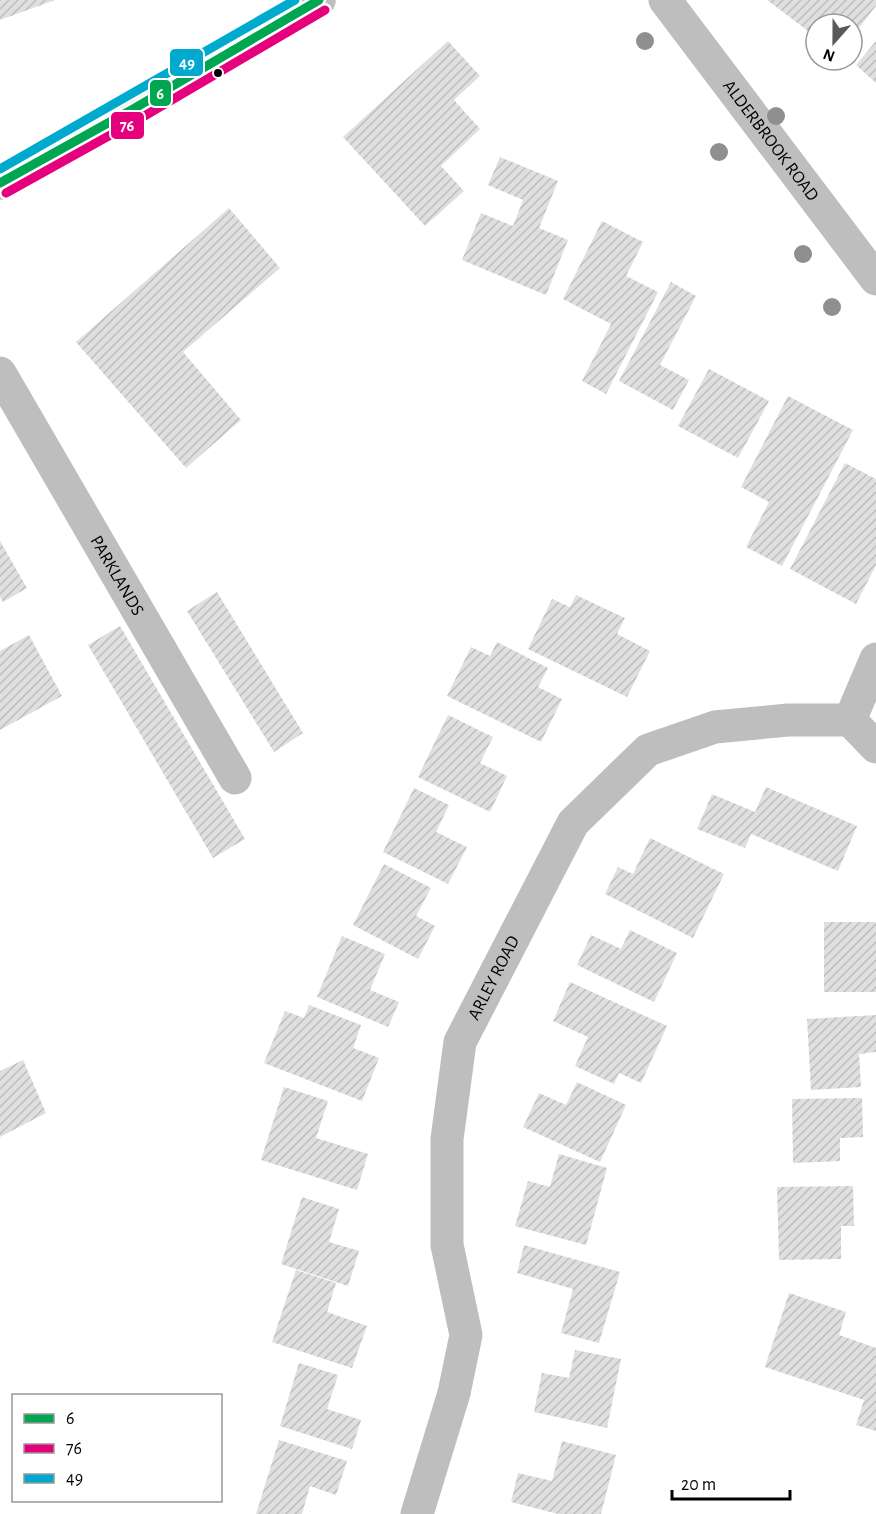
<svg xmlns="http://www.w3.org/2000/svg" width="876" height="1514" font-family="'Alegreya Sans',sans-serif">
	<style>
		.building { fill: url(#building-hatch) }
		.lines { fill: none; stroke-linecap: round; stroke-linejoin: round }
		.major-casing { stroke: #dbdbdb; stroke-width: 34 }
		.minor { stroke: #bebebe; stroke-width: 33 }
		.major { stroke: #bebebe; stroke-width: 33 }
		.bus-1-casing { stroke: #fff; stroke-width: 14 }
		.bus-2-casing { stroke: #fff; stroke-width: 14 }
		.bus-3-casing { stroke: #fff; stroke-width: 14 }
		.bus-1 { stroke: #00a651; stroke-width: 9 }
		.bus-2 { stroke: #e5007d; stroke-width: 9 }
		.bus-3 { stroke: #00a9ce; stroke-width: 9 }
		.tree { fill: #8f8f8f }
		.bus-dot { fill: #000; stroke: #fff; stroke-width: 2 }
		.labels { text-anchor: middle; stroke-width: 6; stroke-linejoin: round; paint-order: stroke }
		.street-label { font-size: 18px; fill: #000; stroke: #fff }
		.line-badge { stroke: #fff; stroke-width: 2 }
		.badge-label { font-size: 16px; text-anchor: middle; font-weight: bold; fill: #fff }
	</style>
	<defs>
		<pattern id="building-hatch" width="6" height="6" patternUnits="userSpaceOnUse" patternTransform="scale(1.5)"><rect width="6" height="6" fill="#dfdfdf"/><path d="M-1 1l2-2M0 6l6-6M5 7l2-2" fill="none" stroke="#bebebe"/></pattern>
	</defs>
	<rect width="100%" height="100%" fill="#fff"/>
	<!-- building -->
	<g class="building">
		<polygon points="0,0 55,0 0,20"/>
		<polygon points="767,0 876,0 876,6 852,37 852,24 816,24 816,37"/>
		<polygon points="448,41 480,76 454,100 480,129 441,166 464,191 425,226 343,137"/>
		<polygon points="876,41 876,83 856,65"/>
		<polygon points="500,157 558,181 539,228 568,240 546,295 462,260 481,213 513,226 523,200 488,185"/>
		<polygon points="229,208 280,268 183,352 241,420 186,468 76,342"/>
		<polygon points="602,221 643,242 626,276 658,292 606,394 582,381 611,324 563,299"/>
		<polygon points="671,282 696,296 660,365 689,380 673,410 619,381"/>
		<polygon points="709,369 769,401 738,458 678,426"/>
		<polygon points="788,396 853,430 782,566 746,547 769,502 741,487"/>
		<polygon points="845,463 876,479 876,565 856,604 790,569"/>
		<polygon points="0,541 27,588 3,602 0,597"/>
		<polygon points="217,592 303,733 274,752 187,611"/>
		<polygon points="576,595 625,618 617,634 650,651 627,697 528,649 552,599 570,607"/>
		<polygon points="120,626 245,839 213,858 88,645"/>
		<polygon points="29,635 62,696 0,730 0,651"/>
		<polygon points="497,642 548,668 538,687 562,699 541,742 447,696 471,647 490,656"/>
		<polygon points="448,715 493,737 480,763 507,776 490,812 418,777"/>
		<polygon points="766,787 857,826 838,871 751,834 745,848 697,829 712,794 755,812"/>
		<polygon points="414,788 449,805 436,832 467,847 448,884 383,852"/>
		<polygon points="650,838 724,874 693,938 605,894 618,867 633,874"/>
		<polygon points="384,864 431,888 416,916 435,926 418,959 353,925"/>
		<rect x="824" y="922" width="52" height="70"/>
		<polygon points="630,930 677,953 654,1002 577,965 591,935 621,949"/>
		<polygon points="342,936 385,954 370,990 399,1002 388,1027 317,997"/>
		<polygon points="570,982 667,1026 641,1083 619,1073 614,1084 575,1066 588,1037 553,1021"/>
		<polygon points="309,1005 361,1025 353,1048 379,1058 362,1101 264,1063 285,1011 304,1018"/>
		<polygon points="876,1015 876,1052 859,1054 861,1087 811,1090 807,1019"/>
		<polygon points="23,1060 46,1113 0,1137 0,1071"/>
		<polygon points="577,1082 626,1105 600,1162 523,1127 539,1093 566,1105"/>
		<polygon points="284,1087 328,1101 316,1138 368,1154 357,1190 261,1160"/>
		<polygon points="862,1098 863,1137 840,1138 840,1161 793,1163 792,1099"/>
		<polygon points="559,1154 607,1168 586,1245 515,1226 528,1181 550,1187"/>
		<polygon points="853,1186 854,1226 841,1226 841,1259 779,1260 777,1187"/>
		<polygon points="302,1197 339,1209 329,1242 359,1251 348,1286 281,1264"/>
		<polygon points="524,1245 620,1272 599,1343 561,1333 573,1289 517,1273"/>
		<polygon points="296,1270 336,1283 327,1312 367,1326 352,1368 272,1342"/>
		<polygon points="789,1293 846,1312 839,1335 876,1348 876,1431 856,1425 864,1400 765,1367"/>
		<polygon points="575,1350 621,1359 607,1428 534,1412 542,1373 569,1378"/>
		<polygon points="299,1363 338,1375 327,1409 361,1420 352,1449 280,1426"/>
		<polygon points="279,1440 347,1461 336,1495 310,1486 302,1514 256,1514"/>
		<polygon points="562,1441 616,1455 601,1514 558,1514 511,1502 518,1473 552,1481"/>
	</g>
	<g class="lines">
		<defs>
			<polyline id="major" points="0,183 135,108 319,0"/>
		</defs>
		<!-- major casing -->
		<use href="#major" class="major-casing"/>
		<!-- minor -->
		<g class="minor">
			<path id="s1" d="M665,0L876,279"/>
			<path id="s2" d="M0,373L235,778"/>
			<polyline points="850,720 876,747"/>
			<path id="s3" d="M417,1514L454,1393L466,1335L447,1245V1139L460,1042L573,823L648,750L715,727L788,720H850L876,659"/>
		</g>
		<!-- major -->
		<use href="#major" class="major"/>
		<defs>
			<polyline id="bus-1" points="0,183 135,108 319,0"/>
			<polyline id="bus-2" points="6,193 141,118 325,10"/>
			<polyline id="bus-3" points="0,169 295,0"/>
		</defs>
		<!-- bus-1 casing -->
		<use href="#bus-1" class="bus-1-casing"/>
		<!-- bus-2 casing -->
		<use href="#bus-2" class="bus-2-casing"/>
		<!-- bus-3 casing -->
		<use href="#bus-3" class="bus-3-casing"/>
		<!-- bus-1 -->
		<use href="#bus-1" class="bus-1"/>
		<!-- bus-2 -->
		<use href="#bus-2" class="bus-2"/>
		<!-- bus-3 -->
		<use href="#bus-3" class="bus-3"/>
	</g>
	<!-- trees -->
	<g class="tree">
		<circle cx="645" cy="41" r="9"/>
		<circle cx="776" cy="116" r="9"/>
		<circle cx="719" cy="152" r="9"/>
		<circle cx="803" cy="254" r="9"/>
		<circle cx="832" cy="307" r="9"/>
	</g>
	<!-- markers -->
	<circle class="bus-dot" cx="218" cy="73" r="5"/>
	<g class="labels">
		<!-- street labels -->
		<g class="street-label">
			<text dy="6" stroke="none"><textPath href="#s1" startOffset="176">ALDERBROOK ROAD</textPath></text>
			<text dy="6" stroke="none"><textPath href="#s2" startOffset="234">PARKLANDS</textPath></text>
			<text dy="6" stroke="none"><textPath href="#s3" startOffset="554">ARLEY ROAD</textPath></text>
		</g>
	</g>
	<g class="line-badge">
		<rect x="169" y="48" width="35" height="29" rx="6" fill="#00a9ce"/>
		<rect x="149" y="79" width="23" height="28" rx="6" fill="#00a651"/>
		<rect x="110" y="111" width="35" height="29" rx="6" fill="#e5007d"/>
	</g>
	<g class="badge-label">
		<text x="187" y="68">49</text>
		<text x="160" y="99">6</text>
		<text x="127" y="131">76</text>
	</g>
	<!-- legend -->
	<rect x="12" y="1394" width="210" height="108" fill="#ffffff" stroke="#999999" stroke-width="1.5"/>
	<rect x="24" y="1414" width="30" height="9" fill="#00a651" stroke="#999999" stroke-width="1.5"/>
	<text x="66" y="1424" font-size="18" fill="#000000">6</text>
	<rect x="24" y="1444" width="30" height="9" fill="#e5007d" stroke="#999999" stroke-width="1.5"/>
	<text x="66" y="1454" font-size="18" fill="#000000">76</text>
	<rect x="24" y="1474" width="30" height="9" fill="#00a9ce" stroke="#999999" stroke-width="1.5"/>
	<text x="66" y="1484" font-size="18" fill="#000000">49</text>
	<!-- north arrow -->
	<g transform="translate(834 42) rotate(201)"><circle r="28" fill="#ffffff" stroke="#999999" stroke-width="1.5"/>
	<path d="M0-4.5L10 22L0 15L-10 22Z" fill="#595959"/>
	<text y="-9" font-size="16" font-weight="bold" text-anchor="middle" fill="#000000">N</text>
	</g>
	<!-- scale -->
	<path d="M672 1490v9h118v-9" fill="none" stroke="#000000" stroke-width="3"/>
	<text x="681" y="1490" font-size="18" fill="#000000" stroke="#ffffff" stroke-width="4.5" paint-order="stroke">20 m</text>
</svg>
